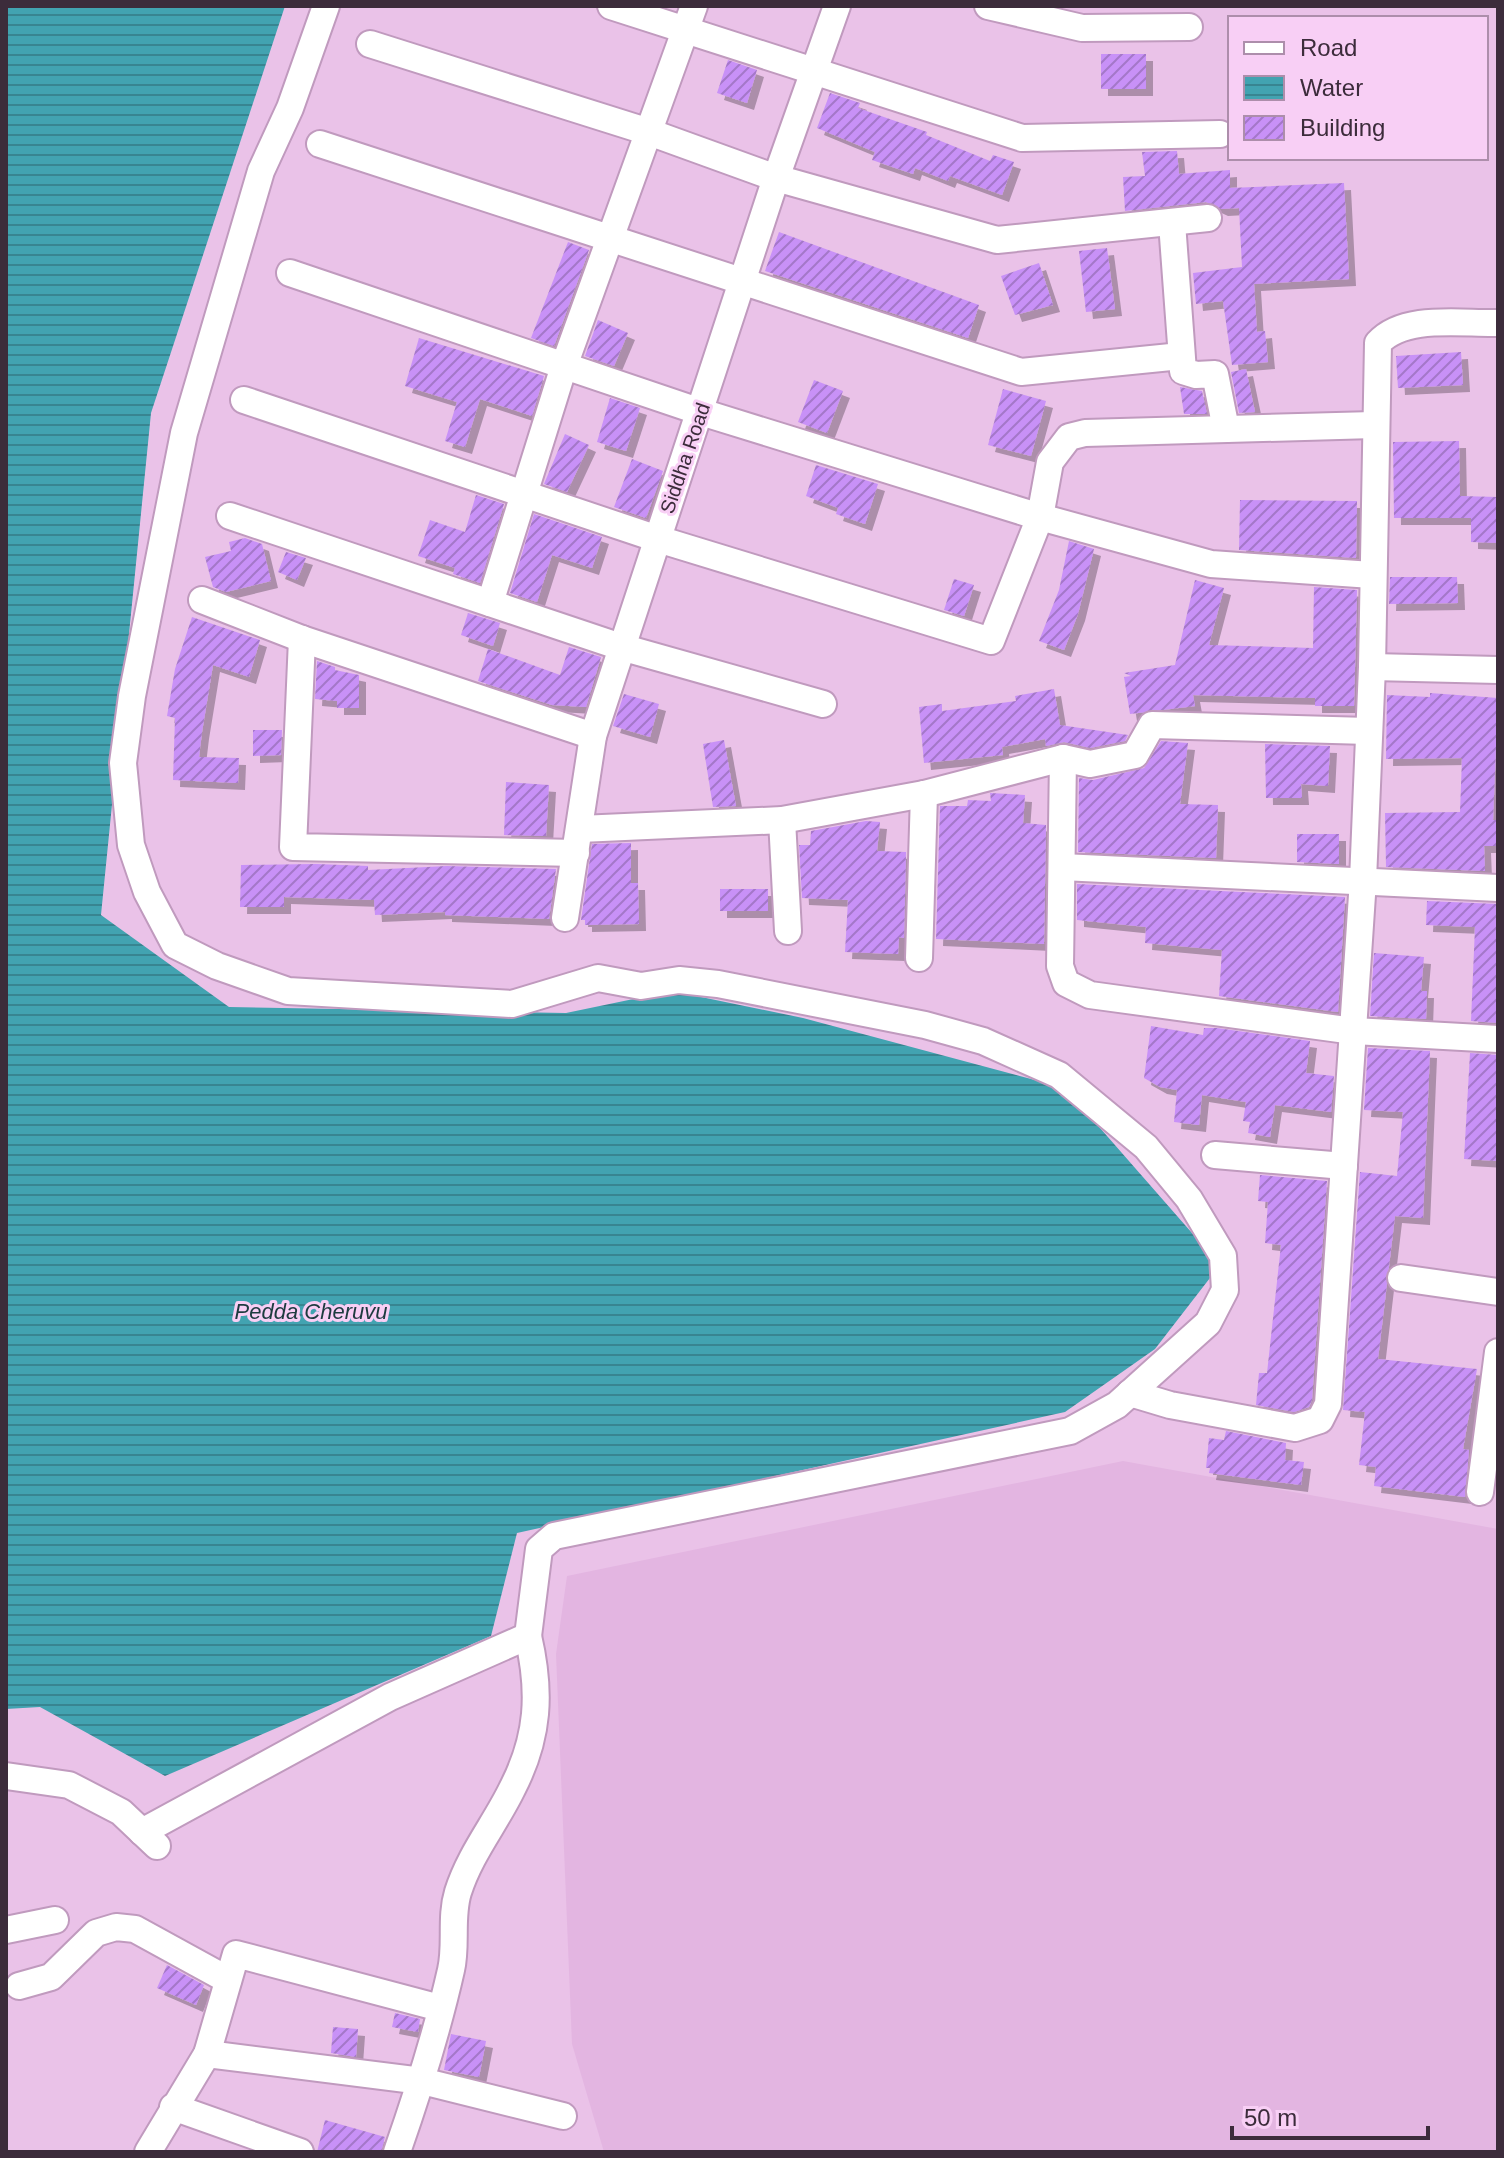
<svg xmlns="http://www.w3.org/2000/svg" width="1504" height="2158" font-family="Helvetica,sans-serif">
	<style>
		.built { fill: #e3b5e1 }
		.water { fill: url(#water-rules) }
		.building { fill: url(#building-hatch); filter: url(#shadow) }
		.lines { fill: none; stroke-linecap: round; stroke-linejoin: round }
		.minor-casing { stroke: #c09abe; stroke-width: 30 }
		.minor { stroke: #fff; stroke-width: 26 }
		.labels { text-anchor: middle; stroke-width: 6; stroke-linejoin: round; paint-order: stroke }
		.street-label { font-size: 20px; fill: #3c2c3b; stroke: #f8cff5 }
		.water-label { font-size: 22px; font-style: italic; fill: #1d3b3f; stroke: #f8cff5 }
	</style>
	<defs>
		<pattern id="water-rules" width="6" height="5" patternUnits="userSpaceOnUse" patternTransform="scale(2)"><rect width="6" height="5" fill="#42a3b1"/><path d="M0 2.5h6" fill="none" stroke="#388591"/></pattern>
		<pattern id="building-hatch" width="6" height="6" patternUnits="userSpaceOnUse" patternTransform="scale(2)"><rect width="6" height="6" fill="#c891f7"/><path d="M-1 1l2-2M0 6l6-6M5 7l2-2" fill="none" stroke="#a477c9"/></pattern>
		<filter id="shadow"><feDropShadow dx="7" dy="7" stdDeviation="0" flood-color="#0004"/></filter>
	</defs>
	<rect width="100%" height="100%" fill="#eac2e8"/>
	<!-- built -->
	<polygon class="built" points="1123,1461 1498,1529 1498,2152 604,2152 572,2044 556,1654 567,1576"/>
	<!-- water -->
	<polygon class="water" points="6,6 285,6 151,413 101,915 229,1007 566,1013 672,991 803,1018 1065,1088 1220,1265 1155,1349 1065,1412 517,1533 491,1636 165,1776 40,1707 6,1709"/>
	<!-- building -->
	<g class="building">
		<rect x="1101" y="54" width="45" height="35"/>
		<polygon points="728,60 757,70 747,103 717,93"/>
		<polygon points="830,93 860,103 858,108 927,132 926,135 990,161 993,155 1014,162 1002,195 950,176 948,181 915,168 913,174 872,160 875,152 817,128"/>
		<polygon points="1177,151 1179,174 1230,170 1230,188 1344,183 1349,279 1254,284 1257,332 1265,331 1268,362 1232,365 1223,301 1196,304 1193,273 1242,267 1239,208 1221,209 1206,202 1125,211 1123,177 1145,176 1142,152"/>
		<polygon points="779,232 979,305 968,338 765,271"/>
		<polygon points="568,242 589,250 554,346 531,338"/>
		<polygon points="1107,248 1115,309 1086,312 1079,251"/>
		<polygon points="1039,263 1053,305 1015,315 1001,276"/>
		<polygon points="598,320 628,333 614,366 585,356"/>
		<polygon points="419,338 544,376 532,416 480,399 465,447 445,441 457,402 405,386"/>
		<polygon points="1461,352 1463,385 1398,388 1396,356"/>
		<polygon points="1246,369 1255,412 1239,413 1231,372"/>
		<polygon points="814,380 843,391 827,433 798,422"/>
		<polygon points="1180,387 1202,391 1207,414 1184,414"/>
		<polygon points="1003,389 1046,401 1031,456 988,445"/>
		<polygon points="610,398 640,408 626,451 597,442"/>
		<polygon points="565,434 589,445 567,492 544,484"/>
		<polygon points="1459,441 1460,496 1498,497 1498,543 1471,542 1471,518 1394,518 1393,442"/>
		<polygon points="632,459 663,471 646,518 614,507"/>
		<polygon points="816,465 878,484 865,524 836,514 838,508 806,496"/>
		<polygon points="476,495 504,504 480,583 453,574 455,568 418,556 430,520 465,532"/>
		<polygon points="1240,500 1357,501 1356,558 1239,550"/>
		<polygon points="534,514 602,537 592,568 552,555 537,602 510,593"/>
		<polygon points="245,538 262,544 271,581 226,592 213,587 205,557 231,551 229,542"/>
		<polygon points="1069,541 1094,549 1078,614 1064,650 1039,641 1059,590"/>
		<polygon points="286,552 306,558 297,580 278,572"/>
		<polygon points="1390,577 1457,577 1458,603 1389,604"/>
		<polygon points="954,579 974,585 964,616 944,610"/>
		<polygon points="1195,580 1224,588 1209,645 1313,648 1314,587 1357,590 1354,706 1315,706 1315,698 1193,695 1195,706 1130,714 1124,677 1131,676 1124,673 1175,665"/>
		<polygon points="468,613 500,623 493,646 461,635"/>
		<polygon points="192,617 260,640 249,677 213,665 202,732 199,757 239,758 238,783 173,780 175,718 167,716 175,669"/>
		<polygon points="569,647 601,657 586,707 552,705 478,681 488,649 560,675"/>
		<polygon points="317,661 335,667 335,670 359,675 359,708 337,708 337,701 315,699"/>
		<polygon points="1054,689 1060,725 1128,735 1125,741 1090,748 1064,742 1046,746 1045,739 1002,747 1003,755 924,763 919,707 942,704 942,711 1016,701 1015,696"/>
		<polygon points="1430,693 1498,698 1493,820 1498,820 1498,846 1484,846 1485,871 1386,867 1385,813 1460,812 1462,758 1386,759 1387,695 1430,697"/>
		<polygon points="624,694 659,704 650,737 613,726"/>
		<polygon points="253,730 282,730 281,755 253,756"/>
		<polygon points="724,740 736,806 713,807 703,744"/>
		<polygon points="1161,741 1188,743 1180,804 1218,805 1216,858 1078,852 1079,778 1093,780 1144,768"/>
		<polygon points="1265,744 1330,746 1328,786 1301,784 1302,798 1266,798"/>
		<polygon points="506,782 549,785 546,836 504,835"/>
		<polygon points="990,793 1025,795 1023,823 1046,825 1044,944 936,939 940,806 967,806 968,800 991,801"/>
		<polygon points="866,821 880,822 877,851 906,852 904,938 899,937 898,954 845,952 848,900 802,898 799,845 810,845 811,831"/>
		<polygon points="1297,834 1339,834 1339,864 1297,862"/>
		<polygon points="631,843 631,883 638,883 639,924 585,925 585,920 581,920 592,844"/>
		<polygon points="316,864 368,866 368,870 447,866 556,869 549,919 445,915 445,912 375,915 374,900 284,897 284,907 240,907 241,865"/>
		<polygon points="1077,884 1345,897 1338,1012 1219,996 1222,950 1145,943 1146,927 1077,920"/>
		<rect x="720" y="889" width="48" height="22"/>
		<polygon points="1427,901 1498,904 1498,1023 1471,1021 1475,927 1426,925"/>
		<polygon points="1374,953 1424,957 1421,991 1427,991 1426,1019 1370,1016"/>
		<polygon points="1151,1026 1203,1035 1204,1028 1217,1028 1310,1041 1306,1073 1334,1076 1331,1112 1275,1105 1270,1137 1248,1133 1250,1122 1243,1121 1246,1102 1202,1095 1199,1125 1174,1122 1177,1090 1160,1087 1144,1078"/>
		<polygon points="1368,1048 1430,1051 1423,1218 1395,1216 1378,1359 1477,1369 1463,1449 1469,1450 1465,1497 1374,1486 1376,1467 1359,1465 1365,1412 1343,1410 1360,1172 1397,1176 1403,1112 1364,1110"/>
		<polygon points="1470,1053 1498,1055 1498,1161 1464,1159"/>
		<polygon points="1260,1175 1327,1181 1312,1400 1309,1407 1294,1412 1256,1405 1259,1373 1267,1373 1281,1245 1265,1243 1268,1202 1258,1201"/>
		<polygon points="1226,1431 1286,1443 1285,1460 1304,1462 1301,1485 1209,1473 1210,1468 1206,1468 1209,1438 1224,1440"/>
		<polygon points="167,1965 204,1985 196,2005 157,1988"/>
		<polygon points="395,2013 420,2019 418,2032 392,2027"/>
		<polygon points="333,2027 358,2029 356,2057 331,2053"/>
		<polygon points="451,2034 486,2041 479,2077 444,2070"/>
		<polygon points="325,2120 385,2137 381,2152 317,2152"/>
	</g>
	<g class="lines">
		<defs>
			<g id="minor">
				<polyline points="611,6 1022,138 1220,134"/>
				<polyline points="988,6 1082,28 1189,27"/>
				<polyline points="370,44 649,132 776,178 997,240 1208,218"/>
				<polyline points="320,144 1021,372 1181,356"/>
				<polyline points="1172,223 1183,371 1196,375 1215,374 1226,429"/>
				<polyline points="290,273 701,412 1040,517 1211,564 1372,575"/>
				<polyline points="244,400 658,539 991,641 1040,517 1050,462 1069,437 1085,433 1374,425"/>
				<polyline points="230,516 621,647 823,704"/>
				<polyline points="202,600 302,639 593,736"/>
				<polyline points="490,603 564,366 694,6"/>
				<polyline points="302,639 293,847 576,853"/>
				<polyline points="1372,667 1498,670"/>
				<polyline points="1063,758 1060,966 1066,983 1090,995 1354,1031 1498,1039"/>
				<polyline points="782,820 788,931"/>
				<polyline points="580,829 782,820 924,794 1063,758 1090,764 1135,755 1152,725 1368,731"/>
				<polyline points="1062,867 1498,888"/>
				<polyline points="565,918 593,736 776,178 837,6"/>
				<polyline points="919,958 924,794"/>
				<polyline points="1215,1155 1344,1166"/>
				<polyline points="1401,1278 1498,1292"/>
				<path d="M1130,1393L1170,1405L1295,1428L1320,1420L1328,1404L1363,880L1372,667L1378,343C1404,314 1461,324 1498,323"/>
				<polyline points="1480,1492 1498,1352"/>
				<polyline points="6,1776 69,1785 121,1812 157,1846"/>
				<polyline points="142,1832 390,1697 528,1636 539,1549 554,1536 1070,1431 1117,1405 1208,1323 1225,1290 1223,1256 1189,1199 1146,1147 1059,1075 983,1041 925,1025 718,984 679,980 641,986 598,978 512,1004 288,991 217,966 175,945 147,892 131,845 123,763 132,696 184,433 261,171 290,108 326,6"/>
				<polyline points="6,1930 55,1920"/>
				<polyline points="19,1986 51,1977 96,1933 116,1927 135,1929 228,1980"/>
				<polyline points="207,2054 422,2081 563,2116"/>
				<polyline points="173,2107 300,2152"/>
				<polyline points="148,2152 207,2054 236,1954 440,2008"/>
				<path d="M397,2152C418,2092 437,2032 451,1970C457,1945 450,1918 458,1892C470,1854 495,1824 512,1789C539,1737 541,1692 528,1636"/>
			</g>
		</defs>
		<!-- minor casing -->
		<use href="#minor" class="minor-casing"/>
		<!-- minor -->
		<use href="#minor" class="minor"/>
	</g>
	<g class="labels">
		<!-- street labels -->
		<g class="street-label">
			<text transform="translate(685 458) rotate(-71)" y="7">Siddha Road</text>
		</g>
		<!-- water labels -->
		<g class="water-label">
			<text x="311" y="1319">Pedda Cheruvu</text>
		</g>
	</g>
	<!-- border -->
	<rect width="1504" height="2158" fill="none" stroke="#3c2c3b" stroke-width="16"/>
	<!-- legend -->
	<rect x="1228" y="16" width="260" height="144" fill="#f8cff5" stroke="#ad8eab" stroke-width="2"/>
	<rect x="1244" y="42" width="40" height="12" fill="#ffffff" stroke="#ad8eab" stroke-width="2"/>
	<text x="1300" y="56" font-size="24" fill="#3c2c3b">Road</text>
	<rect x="1244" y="76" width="40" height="24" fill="url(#water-rules)" stroke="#ad8eab" stroke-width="2"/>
	<text x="1300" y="96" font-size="24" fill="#3c2c3b">Water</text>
	<rect x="1244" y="116" width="40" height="24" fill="url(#building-hatch)" stroke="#ad8eab" stroke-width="2"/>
	<text x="1300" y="136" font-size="24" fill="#3c2c3b">Building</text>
	<!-- scale -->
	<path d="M1232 2126v12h196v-12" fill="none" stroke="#3c2c3b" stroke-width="4"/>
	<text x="1244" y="2126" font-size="24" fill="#3c2c3b" stroke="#f8cff5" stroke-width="6" paint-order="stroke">50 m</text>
</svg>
